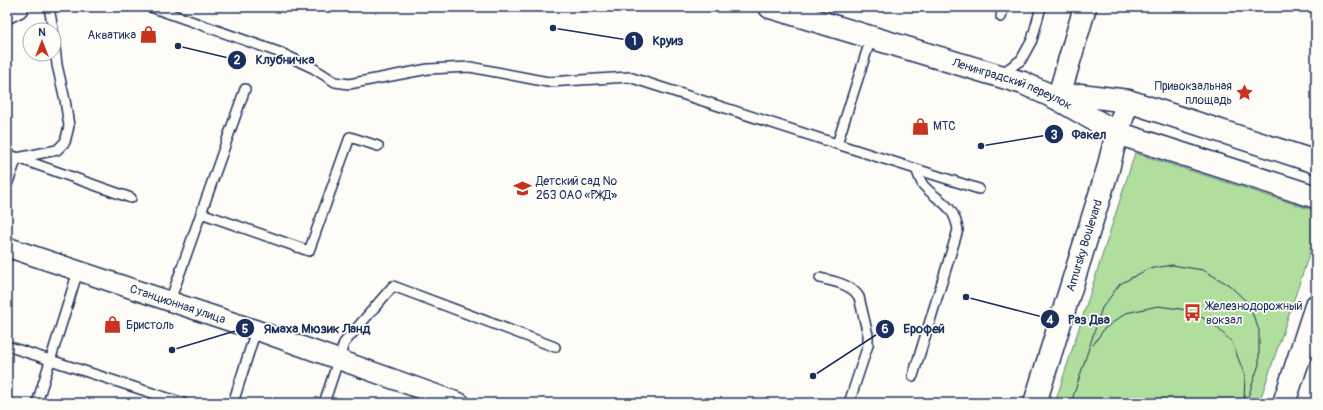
<svg xmlns="http://www.w3.org/2000/svg" width="1323" height="410" font-family="Pangolin,sans-serif">
	<style>
		.green { fill: #afde9d; stroke: #65867e }
		.lines { fill: none; stroke-linecap: round; stroke-linejoin: round }
		.service-casing { stroke: #1b2f5e; stroke-width: 12 }
		.minor-casing { stroke: #1b2f5e; stroke-width: 22 }
		.tertiary-casing { stroke: #1b2f5e; stroke-width: 25 }
		.secondary-casing { stroke: #1b2f5e; stroke-width: 25 }
		.service { stroke: #fdfcf7; stroke-width: 9 }
		.minor { stroke: #fdfcf7; stroke-width: 19 }
		.tertiary { stroke: #fdfcf7; stroke-width: 22 }
		.secondary { stroke: #fdfcf7; stroke-width: 22 }
		.tram { stroke: #1b2f5e; stroke-width: 1 }
		.labels { text-anchor: middle; stroke-width: 3.5; stroke-linejoin: round; paint-order: stroke }
		.poi-label { font-size: 12px; fill: #1b2f5e; stroke: #fdfcf7; text-anchor: start }
		.street-label { font-size: 12px; fill: #1b2f5e; stroke: #fdfcf7 }
		.leader { fill: none; stroke: #1b2f5e; stroke-width: 1.5 }
		.callout-dot { fill: #1b2f5e; stroke: #fdfcf7; stroke-width: 1.5 }
		.mark-label { font-size: 12px; text-anchor: middle; font-weight: bold; fill: #fff }
		.callout-label { font-size: 13px; text-anchor: middle; font-weight: bold; fill: #1b2f5e; stroke: #fdfcf7; stroke-width: 3.5; stroke-linejoin: round; paint-order: stroke }
	</style>
	<rect width="100%" height="100%" fill="#fdfcf7"/>
	<filter id="ink" filterUnits="userSpaceOnUse"><feTurbulence type="fractalNoise" baseFrequency=".025" numOctaves="2"/><feDisplacementMap in="SourceGraphic" scale="8" xChannelSelector="R" yChannelSelector="G"/><feConvolveMatrix kernelMatrix="1 2 1 2 8 2 1 2 1" color-interpolation-filters="sRGB"/></filter>
	<g filter="url(#ink)">
		<!-- green -->
		<polygon class="green" points="1135,153 1316,211 1316,234 1259,403 1055,403"/>
		<g class="lines">
			<defs>
				<g id="service">
					<polyline points="49,7 53,30"/>
					<polyline points="151,7 281,53 313,68 335,82 349,84 428,69 470,67 548,82 629,77 837,144 871,38"/>
					<polyline points="1001,17 1003,7"/>
					<polyline points="1001,74 1021,60 1032,40 1041,7"/>
					<polyline points="837,144 979,189"/>
					<polyline points="7,154 131,198"/>
					<polyline points="7,185 17,158 57,150 65,142 69,126 65,100 57,65 54,39"/>
					<polyline points="201,213 309,251 350,137 378,146"/>
					<path d="M820,278C835,282 851,284 859,297L868,335V345L849,403"/>
					<polyline points="170,301 245,89"/>
					<polyline points="7,346 183,403"/>
					<path d="M913,376L958,230C954,204 940,203 924,186C920,182 919,175 916,169"/>
					<polyline points="37,403 78,271"/>
					<polyline points="233,403 256,330"/>
					<polyline points="324,403 344,343 393,286 555,347"/>
				</g>
				<g id="minor">
					<path id="s1" d="M7,247L256,330L460,403"/>
				</g>
				<g id="tertiary">
					<polyline points="1058,99 1085,7"/>
					<path id="s2" d="M1035,403L1108,169L1117,133L1128,101"/>
					<polyline points="1284,403 1316,306"/>
				</g>
				<g id="secondary">
					<path id="s3" d="M770,7L1023,83L1058,99L1117,133L1316,197"/>
					<polyline points="7,12 17,7"/>
					<polyline points="1058,99 1080,95 1128,101 1316,162"/>
				</g>
			</defs>
			<!-- service casing -->
			<use href="#service" class="service-casing"/>
			<!-- minor casing -->
			<use href="#minor" class="minor-casing"/>
			<!-- tertiary casing -->
			<use href="#tertiary" class="tertiary-casing"/>
			<!-- secondary casing -->
			<use href="#secondary" class="secondary-casing"/>
			<!-- service -->
			<use href="#service" class="service"/>
			<!-- minor -->
			<use href="#minor" class="minor"/>
			<!-- tertiary -->
			<use href="#tertiary" class="tertiary"/>
			<!-- secondary -->
			<use href="#secondary" class="secondary"/>
			<!-- tram -->
			<g class="tram">
				<polyline points="1093,345 1104,329 1126,313 1158,306 1187,310 1211,322 1232,342 1245,376 1244,401"/>
				<polyline points="1071,403 1102,308 1120,284 1148,269 1172,265 1203,270 1229,285 1248,303 1259,330 1259,364 1246,403"/>
			</g>
		</g>
	</g>
	<!-- icons -->
	<defs>
		<symbol id="shop-bare" viewBox="-9 -9 18 18"><path d="M-5-2.5h2.3a2.7 3.5 0 0 1 5.4 0H5L5.5 6h-11ZM-1.5-2.5h3a1.5 2.3 0 0 0-3 0Z" fill="#c8321e" stroke="#fdfcf7" stroke-width="2.5" paint-order="stroke"/></symbol>
		<symbol id="sight-bare" viewBox="-9 -9 18 18"><path d="M0-6L1.8-2.2L6-1.7L2.9 1.2L3.7 5.4L0 3.3L-3.7 5.4L-2.9 1.2L-6-1.7L-1.8-2.2Z" fill="#c8321e" stroke="#fdfcf7" stroke-width="2.5" paint-order="stroke"/></symbol>
		<symbol id="school-bare" viewBox="-9 -9 18 18"><path d="M0-5L7-2L0 1L-7-2ZM-4 1L0 2.5L4 1V4Q0 6-4 4Z" fill="#c8321e" stroke="#fdfcf7" stroke-width="2.5" paint-order="stroke"/></symbol>
		<symbol id="bus-bare" viewBox="-9 -9 18 18"><path d="M-5-6H5V4H4V6H2V4H-2V6H-4V4H-5ZM-3.5-4V0h7V-4ZM-3.5 1.2v1.5H-2V1.2ZM2 1.2v1.5H3.5V1.2Z" fill="#c8321e" stroke="#fdfcf7" stroke-width="2.5" paint-order="stroke"/></symbol>
	</defs>
	<g fill-rule="evenodd">
		<use href="#shop-bare" x="136" y="22" width="25" height="25"/>
		<use href="#sight-bare" x="1232" y="80" width="25" height="25"/>
		<use href="#shop-bare" x="908" y="114" width="25" height="25"/>
		<use href="#school-bare" x="510" y="176" width="25" height="25"/>
		<use href="#bus-bare" x="1180" y="300" width="25" height="25"/>
		<use href="#shop-bare" x="100" y="312" width="25" height="25"/>
	</g>
	<g class="labels">
		<!-- poi labels -->
		<g class="poi-label">
			<text x="136" y="39" text-anchor="end">Акватика</text>
			<text x="1232" y="90" text-anchor="end">Привокзальная<tspan x="1232" dy="14">площадь</tspan></text>
			<text x="933" y="130">МТС</text>
			<text x="536" y="185">Детский сад №<tspan x="536" dy="14">263 ОАО «РЖД»</tspan></text>
			<text x="1206" y="310">Железнодорожный<tspan x="1206" dy="14">вокзал</tspan></text>
			<text x="126" y="329">Бристоль</text>
		</g>
		<!-- street labels -->
		<g class="street-label">
			<text dy="4" stroke="none"><textPath href="#s3" startOffset="254">Ленинградский переулок</textPath></text>
			<text dy="4" stroke="none"><textPath href="#s2" startOffset="165">Amursky Boulevard</textPath></text>
			<text dy="4" stroke="none"><textPath href="#s1" startOffset="180">Станционная улица</textPath></text>
		</g>
	</g>
	<!-- callouts -->
	<path class="leader" d="M553 28L634 41M178 46L237 60M981 146L1054 134M966 297L1050 319M172 350L245 328M813 376L885 329"/>
	<g class="callout-dot">
		<circle cx="553" cy="28" r="4"/>
		<circle cx="178" cy="46" r="4"/>
		<circle cx="981" cy="146" r="4"/>
		<circle cx="966" cy="297" r="4"/>
		<circle cx="172" cy="350" r="4"/>
		<circle cx="813" cy="376" r="4"/>
		<circle cx="634" cy="41" r="10"/>
		<circle cx="237" cy="60" r="10"/>
		<circle cx="1054" cy="134" r="10"/>
		<circle cx="1050" cy="319" r="10"/>
		<circle cx="245" cy="328" r="10"/>
		<circle cx="885" cy="329" r="10"/>
	</g>
	<g class="mark-label">
		<text x="634" y="45">1</text>
		<text x="237" y="64">2</text>
		<text x="1054" y="139">3</text>
		<text x="1050" y="324">4</text>
		<text x="245" y="333">5</text>
		<text x="885" y="333">6</text>
	</g>
	<g class="callout-label">
		<text x="668" y="45">Круиз</text>
		<text x="285" y="64">Клубничка</text>
		<text x="1089" y="139">Факел</text>
		<text x="1089" y="324">Раз Два</text>
		<text x="317" y="333">Ямаха Мюзик Ланд</text>
		<text x="924" y="333">Ерофей</text>
	</g>
	<!-- margin -->
	<rect width="1323" height="410" fill="none" stroke="#fdfcf7" stroke-width="24"/>
	<rect x="12" y="12" width="1299" height="386" fill="none" stroke="#1b2f5e" stroke-width="1.5" filter="url(#ink)"/>
	<!-- north arrow -->
	<g transform="translate(42 42)"><circle r="19" fill="#fdfcf7" stroke="#a3aaba"/>
	<path d="M0-3L7 15L0 10L-7 15Z" fill="#c8321e"/>
	<text y="-6" font-size="11" font-weight="bold" text-anchor="middle" fill="#1b2f5e">N</text>
	</g>
</svg>
